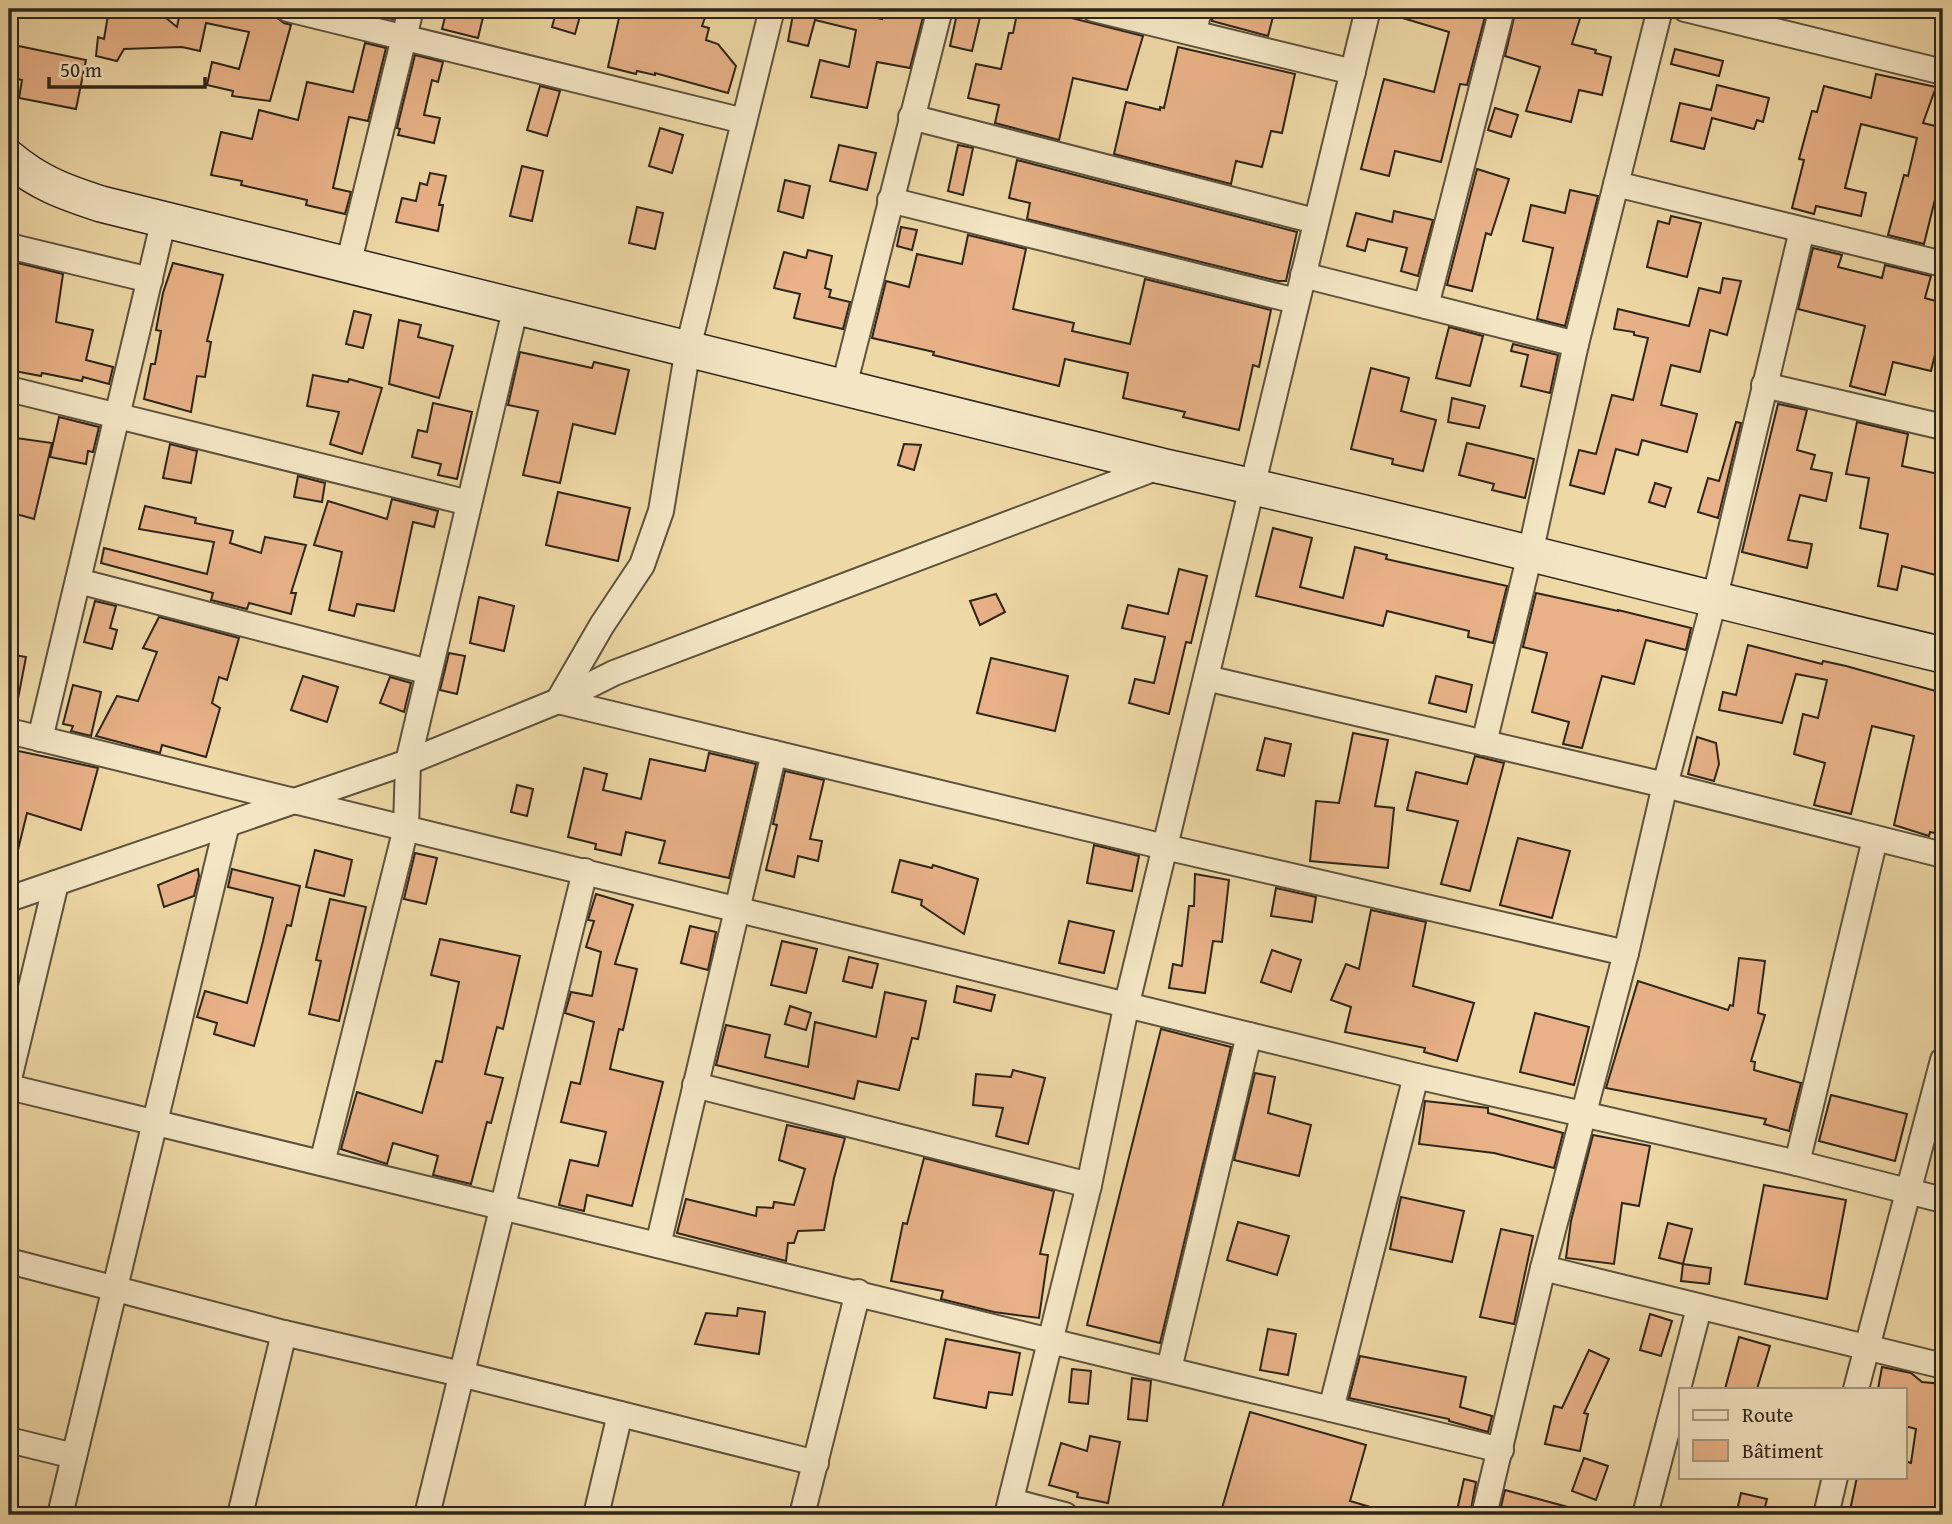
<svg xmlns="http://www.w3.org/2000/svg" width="1952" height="1524" font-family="'Gentium Book Plus',serif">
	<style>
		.building { fill: #e8b187; stroke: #2d251a; stroke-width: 2 }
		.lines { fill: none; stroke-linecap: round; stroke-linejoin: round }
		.street-casing { stroke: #5d523d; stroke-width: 28 }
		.secondary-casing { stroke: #2d251a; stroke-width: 38 }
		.street { stroke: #f4e6c5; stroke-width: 24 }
		.secondary { stroke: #f4e6c5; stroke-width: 35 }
	</style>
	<rect width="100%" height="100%" fill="#eed8a6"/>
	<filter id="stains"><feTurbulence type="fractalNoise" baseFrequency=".00286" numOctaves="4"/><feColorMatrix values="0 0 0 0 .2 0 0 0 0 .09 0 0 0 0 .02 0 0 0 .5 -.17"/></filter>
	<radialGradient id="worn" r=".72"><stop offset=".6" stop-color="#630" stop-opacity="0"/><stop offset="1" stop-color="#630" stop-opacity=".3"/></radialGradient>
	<!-- building -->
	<g class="building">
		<polygon points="109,9 155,9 177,27 179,17 173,16 174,9 236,9 254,13 254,11 276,17 284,23 291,25 270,101 232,96 233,91 207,85 212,62 239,69 249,32 206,23 200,51 182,47 124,49 117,61 96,56 98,37 104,39"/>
		<polygon points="373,9 396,9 393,19 372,14"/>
		<polygon points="447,9 485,9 478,38 442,29"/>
		<polygon points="557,9 582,9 575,34 552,27"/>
		<polygon points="621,9 697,9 707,12 702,26 709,28 706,40 718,44 736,66 728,93 655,73 655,75 637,71 636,74 608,67"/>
		<polygon points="794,9 851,9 850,12 882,19 884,9 925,9 910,68 877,62 867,108 811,97 820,60 849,67 856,30 815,20 808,46 788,41"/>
		<polygon points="958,9 982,9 972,51 950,46"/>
		<polygon points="1018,9 1036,9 1143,36 1127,90 1073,78 1059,140 995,123 999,105 968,98 976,64 1001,69 1009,33 1013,33"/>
		<polygon points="1213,9 1275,9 1268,36 1212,21"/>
		<polygon points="1386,9 1487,9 1467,85 1460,84 1441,162 1395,151 1389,176 1361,169 1384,79 1434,92 1449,32 1386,13"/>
		<polygon points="1516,9 1583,9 1572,44 1596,50 1595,53 1611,57 1602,95 1579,90 1571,122 1526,111 1540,67 1505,56"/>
		<polygon points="365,43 386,48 368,121 349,117 333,188 351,192 345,214 306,205 307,200 241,185 242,181 211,175 221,132 252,139 259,110 298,120 307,82 353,92"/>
		<polygon points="9,44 86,60 76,109 19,98 22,80 9,77"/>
		<polygon points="1178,47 1295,74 1282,133 1271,131 1262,167 1236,161 1231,184 1114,154 1126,102 1160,110 1160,107 1164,108"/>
		<polygon points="1675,49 1723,61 1719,76 1671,64"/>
		<polygon points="415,55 443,62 438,82 432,80 424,115 440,118 434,143 398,135 400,129 397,128"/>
		<polygon points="1876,74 1936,87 1923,123 1943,128 1943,167 1924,244 1888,235 1904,175 1908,176 1917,138 1861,124 1845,188 1866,193 1861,216 1816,206 1814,214 1792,208 1804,160 1799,159 1812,111 1817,112 1824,86 1871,98"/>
		<polygon points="1717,85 1769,98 1763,122 1757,120 1754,129 1712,118 1704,149 1671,141 1680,103 1711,110"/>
		<polygon points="540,86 560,91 547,136 527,130"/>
		<polygon points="1495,108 1518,115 1511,137 1488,130"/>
		<polygon points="660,128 683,135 672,173 649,166"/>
		<polygon points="839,145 876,153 867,190 830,181"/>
		<polygon points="958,145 973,148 963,195 948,191"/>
		<polygon points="1017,160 1297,232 1286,281 1278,281 1027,219 1030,203 1009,198"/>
		<polygon points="522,166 543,171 532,221 510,216"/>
		<polygon points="1477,169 1509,179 1491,235 1486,233 1472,291 1447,285"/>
		<polygon points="430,173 446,176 439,205 443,205 438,231 396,222 402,198 416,201 420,183 427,185"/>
		<polygon points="785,180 810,186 803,218 778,211"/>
		<polygon points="1570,190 1598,196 1565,326 1537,319 1553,248 1523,241 1531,205 1565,213"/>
		<polygon points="637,207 663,213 655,249 629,243"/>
		<polygon points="1394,211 1433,220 1418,276 1401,271 1407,248 1368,239 1365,251 1347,246 1356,213 1392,222"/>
		<polygon points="1671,216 1701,223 1687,277 1647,267 1658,221 1669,224"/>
		<polygon points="901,227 917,230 912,250 897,246"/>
		<polygon points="968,235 1026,249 1013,309 1074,323 1072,331 1130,344 1145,279 1271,310 1259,367 1253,365 1239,430 1183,417 1185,412 1123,398 1128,373 1065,359 1059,386 933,355 934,352 872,338 886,281 909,287 917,254 962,264"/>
		<polygon points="1813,248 1842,255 1838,267 1882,278 1885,265 1931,276 1925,298 1943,303 1943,343 1938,342 1931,371 1893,362 1885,395 1850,386 1865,326 1798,309"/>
		<polygon points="808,250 832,256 825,288 831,290 829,297 850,302 843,329 794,318 800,294 774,288 784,252 806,258"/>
		<polygon points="18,263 63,274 56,322 93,330 86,360 113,367 109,384 83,377 82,381 42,373 41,376 9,370 9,325"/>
		<polygon points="173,263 223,275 207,341 211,342 205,377 197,376 191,412 144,399 151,364 155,364 161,331 156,330 163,293"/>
		<polygon points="1723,278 1741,281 1727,335 1710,330 1700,372 1671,365 1661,405 1697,414 1687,452 1642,440 1638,455 1616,449 1604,494 1570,485 1579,450 1596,454 1612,395 1633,400 1648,338 1634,335 1634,332 1614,329 1618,309 1689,326 1699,288 1720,293"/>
		<polygon points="354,311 371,315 363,348 346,344"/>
		<polygon points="399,320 421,325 418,337 453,346 439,398 389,384"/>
		<polygon points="1449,327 1483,336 1470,386 1436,378"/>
		<polygon points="1513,344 1558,355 1550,393 1521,386 1528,355 1511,351"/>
		<polygon points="520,352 592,368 594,362 629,370 615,434 573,424 560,483 523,475 538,411 508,405"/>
		<polygon points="1371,368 1409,378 1401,411 1436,420 1423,471 1392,464 1393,459 1351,449"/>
		<polygon points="313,375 348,382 349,379 382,388 362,454 330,444 339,412 307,406"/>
		<polygon points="1452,398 1485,406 1479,428 1448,422"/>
		<polygon points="433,403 472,412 457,479 438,475 441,464 412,457 418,430 427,432"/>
		<polygon points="1778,404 1807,410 1797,450 1815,455 1811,469 1832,473 1826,501 1800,495 1788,540 1812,544 1807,568 1742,552"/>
		<polygon points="59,417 99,427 93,452 88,451 86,464 50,457"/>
		<polygon points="1736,422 1741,423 1718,518 1698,512 1708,478 1719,481"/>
		<polygon points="1857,422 1908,434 1902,466 1943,475 1943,577 1902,566 1897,590 1878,586 1888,534 1860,528 1869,478 1846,474"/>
		<polygon points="9,437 52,443 34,519 9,512"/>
		<polygon points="1467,443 1534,459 1525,498 1492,490 1494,484 1459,475"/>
		<polygon points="170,444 197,451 191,483 163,478"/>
		<polygon points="904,444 921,445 914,470 898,465"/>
		<polygon points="298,476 325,483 322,502 294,497"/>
		<polygon points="1655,483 1671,488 1665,507 1649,502"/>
		<polygon points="558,492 630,508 618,561 546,545"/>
		<polygon points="392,499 438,511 434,527 413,522 394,611 357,604 354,616 329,610 342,552 314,545 328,501 387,519"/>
		<polygon points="145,506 196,518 195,523 233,531 230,543 261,553 265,537 306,545 291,593 296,593 291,614 249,603 247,609 211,600 213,593 101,563 104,548 207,574 214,542 139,529"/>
		<polygon points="1273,528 1312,538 1300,587 1343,598 1355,547 1387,555 1386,559 1507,586 1493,643 1468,637 1469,631 1387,611 1383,626 1256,596"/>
		<polygon points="1179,569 1207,576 1191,643 1186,642 1169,714 1129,703 1135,679 1154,683 1165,637 1122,628 1128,605 1168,614"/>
		<polygon points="1536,593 1618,611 1618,610 1691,628 1686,650 1646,640 1634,684 1602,676 1582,748 1563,744 1569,722 1532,712 1547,653 1523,647"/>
		<polygon points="996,594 1005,612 980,625 970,601"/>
		<polygon points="479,597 514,606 504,651 470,643"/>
		<polygon points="95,601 116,606 110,628 117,630 112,649 84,642"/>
		<polygon points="159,617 239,638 227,680 219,677 212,703 220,708 206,757 162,745 160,753 96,736 117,696 138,701 157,652 143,648"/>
		<polygon points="1748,645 1822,664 1823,661 1846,666 1943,693 1943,835 1930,832 1929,836 1894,825 1914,736 1872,726 1851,814 1814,805 1825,763 1794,754 1803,714 1818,718 1827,680 1796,674 1782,723 1719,710 1723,692 1736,695"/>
		<polygon points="449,653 465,656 457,694 440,690"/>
		<polygon points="9,654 26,657 17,704 9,703"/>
		<polygon points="991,658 1068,676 1055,731 977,713"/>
		<polygon points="303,676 338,687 327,722 291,710"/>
		<polygon points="1436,676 1472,685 1466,712 1429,703"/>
		<polygon points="390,677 411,683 404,712 380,703"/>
		<polygon points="73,685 101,692 91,736 71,731 73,726 63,724"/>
		<polygon points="1353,733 1388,740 1375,806 1394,808 1388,868 1310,861 1316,801 1339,803"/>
		<polygon points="1697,737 1716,743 1719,764 1714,781 1688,774"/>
		<polygon points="1265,738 1291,744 1284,776 1257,770"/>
		<polygon points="9,749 98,768 81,830 27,813 15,862 9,861"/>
		<polygon points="709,753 756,764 729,878 659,863 665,841 626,832 621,855 595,849 596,844 568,837 584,768 607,774 603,790 641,799 650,759 705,771"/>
		<polygon points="1475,756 1504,763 1470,891 1441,884 1458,821 1407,810 1416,772 1467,784"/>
		<polygon points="785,771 824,780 810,839 822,841 818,861 798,856 794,877 766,870 777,825 773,824"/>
		<polygon points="517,785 533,789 527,816 511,812"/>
		<polygon points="1518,838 1570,851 1552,918 1500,905"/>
		<polygon points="1094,845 1139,856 1132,891 1087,883"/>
		<polygon points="315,850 352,860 344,896 306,887"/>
		<polygon points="415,853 437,858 426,904 404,899"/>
		<polygon points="900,860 932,868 933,865 978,879 964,934 921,905 922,900 892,892"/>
		<polygon points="198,869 199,876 194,896 164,907 158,885"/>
		<polygon points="232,869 300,886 291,926 287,925 254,1046 214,1034 217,1023 197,1017 205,991 247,1003 263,941 273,898 228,887"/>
		<polygon points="1195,874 1229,880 1222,942 1213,941 1205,993 1169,988 1173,964 1182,966 1189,906 1194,906"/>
		<polygon points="1276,888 1316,897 1312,922 1271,916"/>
		<polygon points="596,894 633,905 615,964 637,969 623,1030 619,1029 610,1069 663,1082 632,1206 587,1195 584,1211 559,1205 570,1160 598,1166 606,1132 561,1122 571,1082 580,1084 594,1022 565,1013 571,992 592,996 601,952 586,947 594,921 588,920"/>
		<polygon points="330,899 366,907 339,1021 309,1014 321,961 316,960"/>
		<polygon points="1371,910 1426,922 1413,986 1474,1003 1457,1061 1424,1052 1425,1048 1345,1032 1351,1007 1331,1000 1346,964 1359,969"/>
		<polygon points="1069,921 1114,931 1104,973 1059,963"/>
		<polygon points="690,926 716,932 708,970 681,963"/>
		<polygon points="440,939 520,956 503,1029 497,1027 485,1074 503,1078 491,1123 487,1122 471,1184 433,1175 438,1156 393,1143 387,1164 341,1149 357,1092 422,1113 436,1061 442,1062 459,982 431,975"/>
		<polygon points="782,941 817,949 806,993 771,985"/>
		<polygon points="1272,950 1301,960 1291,992 1261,982"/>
		<polygon points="849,957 878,964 872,988 843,981"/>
		<polygon points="1739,958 1765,961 1758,1013 1765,1015 1751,1061 1755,1062 1754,1070 1801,1083 1789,1131 1764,1124 1766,1119 1606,1088 1638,981 1728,1010 1730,1005 1733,1006"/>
		<polygon points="957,986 995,995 991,1011 954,1002"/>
		<polygon points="885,992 926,1001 918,1039 912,1038 899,1090 858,1081 854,1099 716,1065 726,1025 770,1035 765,1057 808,1067 815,1022 876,1037"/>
		<polygon points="790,1006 811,1013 806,1030 785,1024"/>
		<polygon points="1535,1013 1589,1027 1574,1085 1520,1072"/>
		<polygon points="1161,1029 1231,1047 1160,1343 1087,1325"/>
		<polygon points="1013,1070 1045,1078 1028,1144 996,1136 1003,1108 973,1105 976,1074 1011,1077"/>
		<polygon points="1255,1073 1275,1077 1268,1113 1311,1125 1299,1176 1234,1160"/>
		<polygon points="1831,1095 1907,1114 1895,1161 1819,1141"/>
		<polygon points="1425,1101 1488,1108 1488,1113 1563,1133 1554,1168 1494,1153 1419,1144"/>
		<polygon points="787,1125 845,1138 834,1178 824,1230 798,1231 794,1243 788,1243 786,1261 677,1233 686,1199 756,1216 757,1207 773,1208 774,1202 794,1205 805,1169 779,1160"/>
		<polygon points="1593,1135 1650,1146 1639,1206 1622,1203 1614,1264 1566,1258 1571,1221"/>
		<polygon points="924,1158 1054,1191 1040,1254 1048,1255 1039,1318 994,1312 941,1299 943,1291 891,1281 903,1223 907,1224"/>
		<polygon points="1764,1185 1846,1200 1827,1299 1745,1284"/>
		<polygon points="1401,1197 1464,1211 1452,1262 1390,1249"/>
		<polygon points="1238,1222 1289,1236 1277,1275 1227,1260"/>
		<polygon points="1668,1223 1692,1229 1683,1264 1659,1258"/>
		<polygon points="1501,1229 1533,1236 1514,1324 1480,1317"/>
		<polygon points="1683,1264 1711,1268 1709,1284 1681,1281"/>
		<polygon points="738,1308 765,1312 759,1354 695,1344 706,1313 737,1316"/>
		<polygon points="1650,1314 1672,1321 1661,1356 1640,1350"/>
		<polygon points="1268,1329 1296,1334 1288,1375 1260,1370"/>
		<polygon points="1739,1337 1770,1346 1757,1389 1725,1389"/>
		<polygon points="946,1339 1020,1353 1012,1395 989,1392 986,1408 934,1398"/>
		<polygon points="1589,1350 1609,1359 1584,1413 1588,1414 1580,1451 1545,1444 1554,1406 1562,1408"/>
		<polygon points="1360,1356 1466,1377 1460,1407 1492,1416 1488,1432 1449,1421 1449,1419 1349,1398"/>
		<polygon points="1882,1367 1911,1373 1922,1382 1943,1384 1943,1515 1849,1515 1857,1477 1905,1477 1905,1461 1911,1463 1916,1429 1905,1426 1905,1389 1878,1389"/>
		<polygon points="1072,1369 1091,1371 1088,1404 1069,1402"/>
		<polygon points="1132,1378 1151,1381 1147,1421 1128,1419"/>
		<polygon points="1250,1412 1366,1445 1350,1501 1384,1511 1384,1515 1220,1515"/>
		<polygon points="1090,1436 1120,1442 1108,1503 1077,1497 1078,1493 1049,1485 1061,1443 1087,1451"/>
		<polygon points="1584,1458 1608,1466 1596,1500 1572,1491"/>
		<polygon points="1464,1479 1476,1482 1470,1515 1456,1515"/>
		<polygon points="1505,1490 1579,1510 1578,1515 1499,1515"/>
		<polygon points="1741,1493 1767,1499 1763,1515 1736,1515"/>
	</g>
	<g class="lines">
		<defs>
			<g id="street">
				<polyline points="288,9 744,121"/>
				<polyline points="772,9 688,348 661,511 642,565 602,625 558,701 1165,847 1626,953"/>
				<polyline points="1094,9 1353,72"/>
				<polyline points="1685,9 1943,72"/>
				<polyline points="1194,33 1199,9"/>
				<polyline points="911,117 1315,221"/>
				<polyline points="1616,184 1943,264"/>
				<polyline points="890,200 1296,301"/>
				<polyline points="9,246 150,280"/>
				<polyline points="348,265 411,9"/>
				<polyline points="1303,275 1576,344"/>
				<polyline points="1426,306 1502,9"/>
				<polyline points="1764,385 1943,427"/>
				<polyline points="844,386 940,9"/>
				<polyline points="9,389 469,503"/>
				<polyline points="78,581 429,672"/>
				<polyline points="1206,678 1665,785 1943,855"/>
				<polyline points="9,731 1416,1076 1797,1163 1943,1200"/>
				<polyline points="40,739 164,219"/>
				<polyline points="1484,743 1530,554 1576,344 1660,9"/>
				<polyline points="9,899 408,762 558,701 614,673 1161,466"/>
				<polyline points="9,1079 56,883"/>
				<polyline points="695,1085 1089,1185"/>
				<path d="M9,1087C506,1207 1003,1331 1501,1450"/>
				<polyline points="322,1163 406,828 408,762 516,306"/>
				<polyline points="1797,1163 1875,839"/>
				<polyline points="658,1245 774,753"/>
				<polyline points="9,1261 284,1333 461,1374 816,1463"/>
				<polyline points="1543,1268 1943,1366"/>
				<polyline points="1169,1369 1249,1035"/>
				<polyline points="1856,1389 1943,1060"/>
				<polyline points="1331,1409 1416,1076"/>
				<polyline points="9,1440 74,1456"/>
				<polyline points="1011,1501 1065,1515"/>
				<polyline points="60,1515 227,824"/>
				<polyline points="240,1515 284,1333"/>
				<polyline points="427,1515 585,871"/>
				<polyline points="596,1515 620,1414"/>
				<polyline points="802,1515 858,1292"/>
				<polyline points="1007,1515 1089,1185 1127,1003 1368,9"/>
				<polyline points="1484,1515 1543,1268 1626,953 1665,785 1714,601 1802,230"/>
				<polyline points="1645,1515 1699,1308"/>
				<polyline points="1826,1515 1835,1477"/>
			</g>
			<path id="secondary" d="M9,158C39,183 64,192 101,204L1161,466C1423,524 1682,593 1943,655"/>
		</defs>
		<!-- street casing -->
		<use href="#street" class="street-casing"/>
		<!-- secondary casing -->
		<use href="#secondary" class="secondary-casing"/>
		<!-- street -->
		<use href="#street" class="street"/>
		<!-- secondary -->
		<use href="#secondary" class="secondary"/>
	</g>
	<!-- margin -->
	<rect width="1952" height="1524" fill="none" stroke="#eed8a6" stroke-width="35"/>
	<rect x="10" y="10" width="1931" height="1503" fill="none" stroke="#2d251a" stroke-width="3.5"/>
	<rect x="18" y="18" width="1917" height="1489" fill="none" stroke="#2d251a" stroke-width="2"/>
	<!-- legend -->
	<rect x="1679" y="1388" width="228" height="91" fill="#f4e6c5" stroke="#a49981" stroke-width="2"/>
	<rect x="1693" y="1410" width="35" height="10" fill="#f4e6c5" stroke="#a49981" stroke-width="2"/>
	<text x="1742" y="1422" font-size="21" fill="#2d251a">Route</text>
	<rect x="1693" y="1440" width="35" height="21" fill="#e8b187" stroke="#a49981" stroke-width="2"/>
	<text x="1742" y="1458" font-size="21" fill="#2d251a">Bâtiment</text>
	<!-- scale -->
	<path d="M49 77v10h156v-10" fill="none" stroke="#2d251a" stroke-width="3.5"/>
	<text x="60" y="77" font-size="21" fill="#2d251a" stroke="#f4e6c5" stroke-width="5" paint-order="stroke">50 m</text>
	<rect width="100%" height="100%" filter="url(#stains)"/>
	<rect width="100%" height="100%" fill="url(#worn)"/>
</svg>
